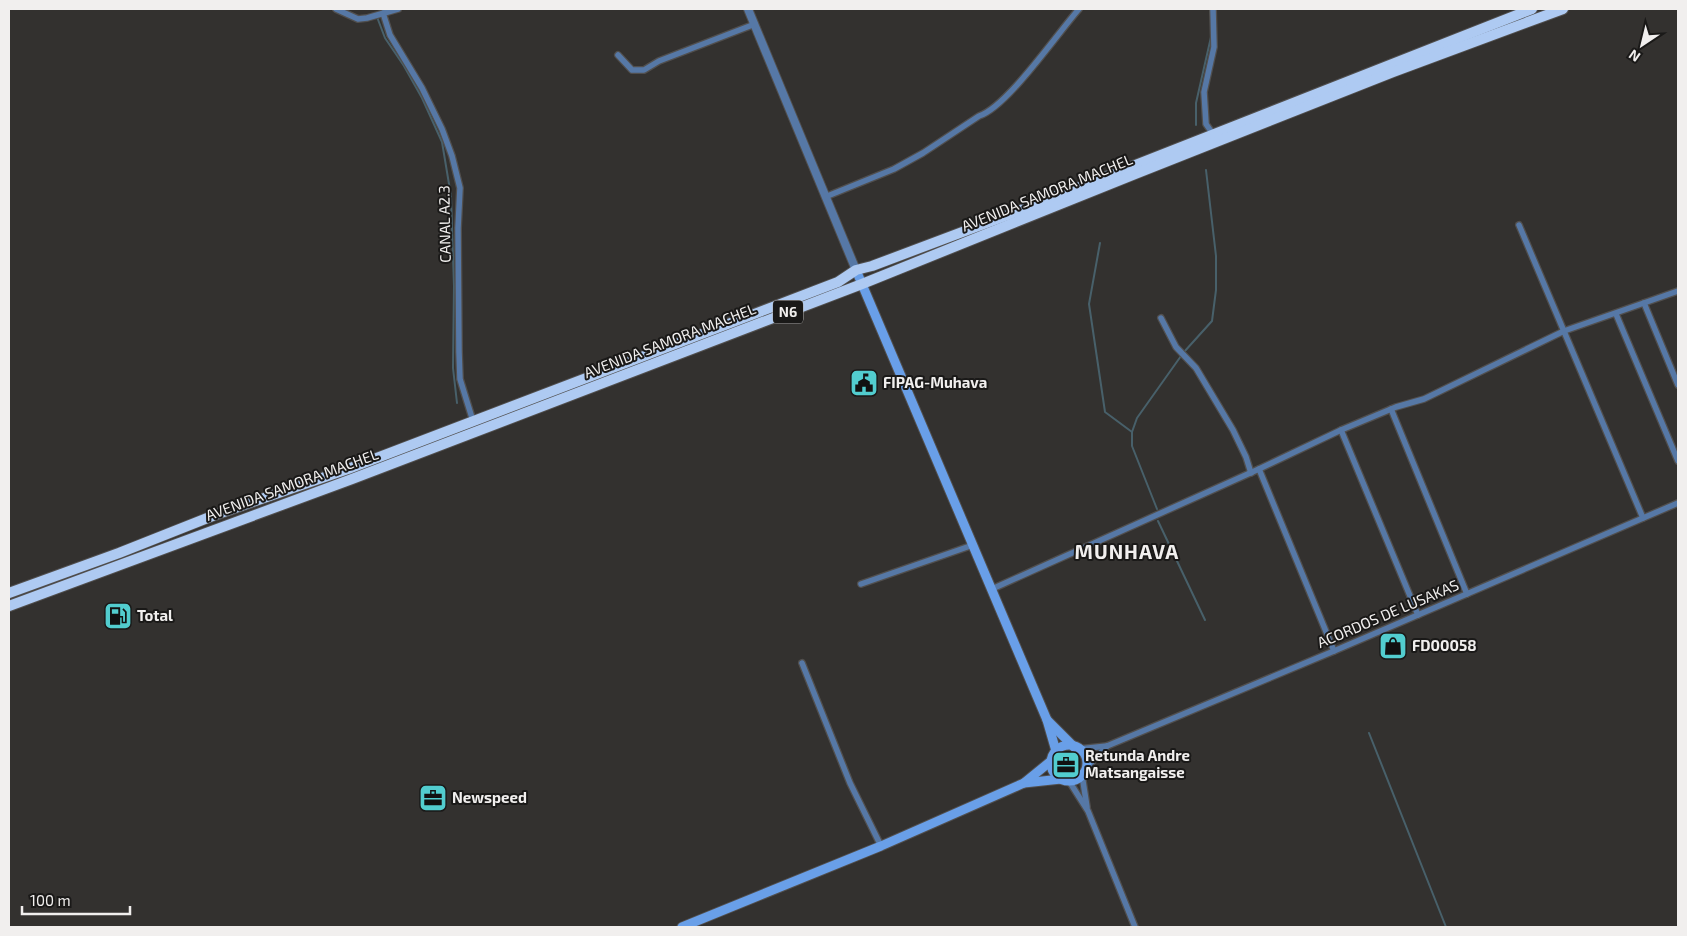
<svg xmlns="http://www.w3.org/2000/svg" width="1687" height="936" font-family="'Exo 2',sans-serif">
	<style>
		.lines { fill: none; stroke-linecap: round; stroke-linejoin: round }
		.stream { stroke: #48606a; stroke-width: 2 }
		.minor-casing { stroke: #514f4e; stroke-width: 8 }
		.tertiary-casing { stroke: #514f4e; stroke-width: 10 }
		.secondary-casing { stroke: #514f4e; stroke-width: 11 }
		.trunk-casing { stroke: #514f4e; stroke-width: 12 }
		.minor { stroke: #5678a6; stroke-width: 5.5 }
		.tertiary { stroke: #5678a6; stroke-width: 8 }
		.secondary { stroke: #699fe8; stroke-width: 9 }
		.trunk { stroke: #aecaf2; stroke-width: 10 }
		.labels { text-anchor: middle; stroke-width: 4; stroke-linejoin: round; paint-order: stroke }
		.shield { fill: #1a1918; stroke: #b0afae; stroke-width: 1 }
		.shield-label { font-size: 14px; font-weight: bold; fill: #f1efee }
		.street-label { font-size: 15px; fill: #f1efee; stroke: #1a1918 }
		.poi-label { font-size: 15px; font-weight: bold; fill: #f1efee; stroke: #1a1918; text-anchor: start }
		.district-label { font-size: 20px; font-weight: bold; letter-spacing: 1px; fill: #f1efee; stroke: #1a1918 }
	</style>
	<rect width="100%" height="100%" fill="#33312f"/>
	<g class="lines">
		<!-- stream -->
		<g class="stream">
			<polyline points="1210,9 1211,17"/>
			<polyline points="377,17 385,38 404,66 422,98 442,142 451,196 454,286 453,368 457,403"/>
			<polyline points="1196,125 1196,103 1211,37"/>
			<polyline points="1100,243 1089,304 1105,412 1132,432"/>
			<polyline points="1184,352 1212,321 1216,290 1216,256 1206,170"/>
			<polyline points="1157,509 1132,446 1132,432 1137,418 1181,356"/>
			<polyline points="1158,521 1205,620"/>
			<polyline points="1369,733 1446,927"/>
		</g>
		<defs>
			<g id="minor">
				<polyline points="336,9 358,19 367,18 398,9"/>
				<polyline points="383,13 390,35 422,88 442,129 452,156 460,188 458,228 459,352 460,379 473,421"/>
				<polyline points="618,55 632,70 644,70 659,61 755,24"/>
				<polyline points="1213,134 1206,124 1204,92 1214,47 1213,9"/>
				<path d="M825,197L894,169L923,153L979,116C1007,107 1057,34 1079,9"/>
				<polyline points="1519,225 1643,518"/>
				<polyline points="1644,303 1678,385"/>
				<polyline points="1616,314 1678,461"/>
				<polyline points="1161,318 1176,347 1196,368 1233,430 1246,457 1251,473"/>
				<polyline points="1391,409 1467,594"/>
				<polyline points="1341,430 1418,615"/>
				<polyline points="1259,469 1334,651"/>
				<polyline points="861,584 973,545"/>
				<polyline points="992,589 1259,469 1341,430 1396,407 1424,399 1564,331 1678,291"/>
				<polyline points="802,663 850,783 881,846"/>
				<polyline points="1079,749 1107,746 1334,651 1678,503"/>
				<polyline points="1086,768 1107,746"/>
				<polyline points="1082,775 1087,807"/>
				<polyline points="1069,781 1088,811 1135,927"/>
			</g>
			<polyline id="tertiary" points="748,9 856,270"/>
			<g id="secondary">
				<polyline points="856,270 1047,720 1056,751"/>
				<polyline points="1047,720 1074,747"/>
				<circle cx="1069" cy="763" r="18"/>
				<polyline points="1024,783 1061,779"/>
				<polyline points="682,927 881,846 1024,783 1051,761"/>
			</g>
			<g id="trunk">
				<polyline points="9,593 119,553 215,515 348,469 838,282 856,270 872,266 1021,210 1532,9"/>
				<polyline points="9,606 352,479 862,284 1135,174 1393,72 1563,9"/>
			</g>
		</defs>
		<!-- minor casing -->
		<use href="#minor" class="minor-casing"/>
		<!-- tertiary casing -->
		<use href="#tertiary" class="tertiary-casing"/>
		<!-- secondary casing -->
		<use href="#secondary" class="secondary-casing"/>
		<!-- trunk casing -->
		<use href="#trunk" class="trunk-casing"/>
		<!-- minor -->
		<use href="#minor" class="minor"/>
		<!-- tertiary -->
		<use href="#tertiary" class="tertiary"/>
		<!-- secondary -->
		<use href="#secondary" class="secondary"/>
		<!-- trunk -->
		<use href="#trunk" class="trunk"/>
	</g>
	<!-- icons -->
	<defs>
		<symbol id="civic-square" viewBox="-11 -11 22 22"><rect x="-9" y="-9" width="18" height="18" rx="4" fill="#52cdcf" stroke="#1a1918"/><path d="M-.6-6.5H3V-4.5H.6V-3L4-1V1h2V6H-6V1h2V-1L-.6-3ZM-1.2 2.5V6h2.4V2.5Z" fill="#111"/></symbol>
		<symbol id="fuel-square" viewBox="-11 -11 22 22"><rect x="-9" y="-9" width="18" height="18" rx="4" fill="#52cdcf" stroke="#1a1918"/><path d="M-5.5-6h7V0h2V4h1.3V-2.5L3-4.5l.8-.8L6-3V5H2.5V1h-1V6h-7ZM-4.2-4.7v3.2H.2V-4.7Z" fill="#111"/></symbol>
		<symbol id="shop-square" viewBox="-11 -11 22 22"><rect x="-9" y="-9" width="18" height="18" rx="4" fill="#52cdcf" stroke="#1a1918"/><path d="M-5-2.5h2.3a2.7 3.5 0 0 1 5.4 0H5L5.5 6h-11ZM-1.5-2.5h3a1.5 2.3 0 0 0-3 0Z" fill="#111"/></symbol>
		<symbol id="office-square" viewBox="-11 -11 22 22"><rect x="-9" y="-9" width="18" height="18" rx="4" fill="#52cdcf" stroke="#1a1918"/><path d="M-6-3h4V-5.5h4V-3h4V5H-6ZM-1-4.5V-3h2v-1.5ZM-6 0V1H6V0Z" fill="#111"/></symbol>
	</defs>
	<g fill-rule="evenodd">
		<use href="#civic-square" x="848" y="367" width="32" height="32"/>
		<use href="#fuel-square" x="102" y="600" width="32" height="32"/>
		<use href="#shop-square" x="1377" y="630" width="32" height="32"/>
		<use href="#office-square" x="1050" y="749" width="32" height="32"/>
		<use href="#office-square" x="417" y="782" width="32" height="32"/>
	</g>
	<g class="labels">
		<!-- shield labels -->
		<rect class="shield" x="773" y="300.5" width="30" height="23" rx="4"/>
		<g class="shield-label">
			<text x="788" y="317">N6</text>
		</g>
		<!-- street labels -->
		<g class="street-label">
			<text transform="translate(1047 193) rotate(-22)" y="5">AVENIDA SAMORA MACHEL</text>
			<text transform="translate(445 224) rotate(-91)" y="5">CANAL A2.3</text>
			<text transform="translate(670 341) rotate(-21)" y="5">AVENIDA SAMORA MACHEL</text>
			<text transform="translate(292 485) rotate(-20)" y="5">AVENIDA SAMORA MACHEL</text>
			<text transform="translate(1388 614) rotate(-23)" y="5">ACORDOS DE LUSAKAS</text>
		</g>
		<!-- poi labels -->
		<g class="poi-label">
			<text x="883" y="388">FIPAG-Muhava</text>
			<text x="137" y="621">Total</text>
			<text x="1412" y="651">FD00058</text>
			<text x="1085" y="761">Retunda Andre<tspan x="1085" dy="17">Matsangaisse</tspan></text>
			<text x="452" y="803">Newspeed</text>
		</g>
		<!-- district labels -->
		<g class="district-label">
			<text x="1127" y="559">MUNHAVA</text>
		</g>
	</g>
	<!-- border -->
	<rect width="1687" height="936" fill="none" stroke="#f1efee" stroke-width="20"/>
	<!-- north arrow -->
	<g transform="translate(1642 45) rotate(215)" stroke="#1a1918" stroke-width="4" paint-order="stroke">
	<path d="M0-4L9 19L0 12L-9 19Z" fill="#f1efee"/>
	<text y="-8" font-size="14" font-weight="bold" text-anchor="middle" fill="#f1efee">N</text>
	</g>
	<!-- scale -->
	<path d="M22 906v8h108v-8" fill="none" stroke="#f1efee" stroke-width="2.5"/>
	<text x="30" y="906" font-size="15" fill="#f1efee" stroke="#1a1918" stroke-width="4" paint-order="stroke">100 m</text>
</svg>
